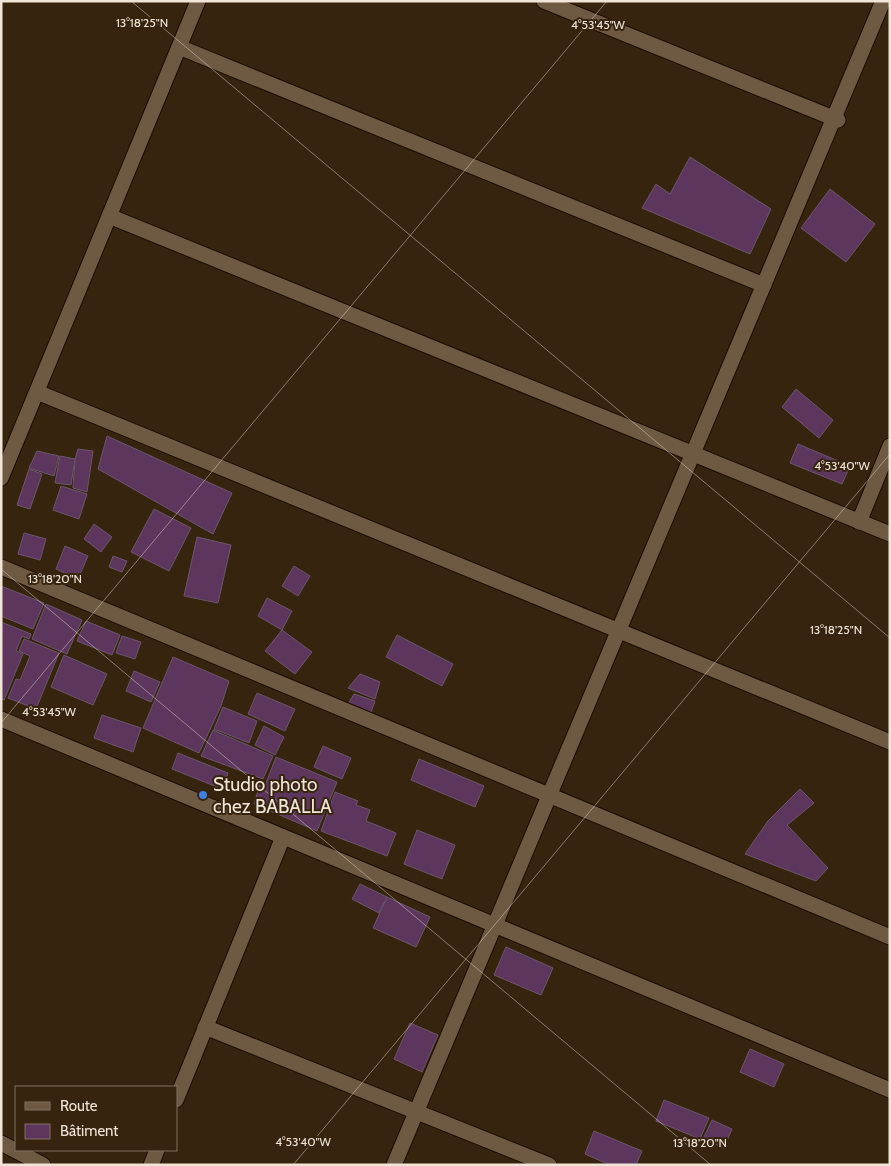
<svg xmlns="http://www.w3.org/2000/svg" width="891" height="1166" font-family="Cabin,sans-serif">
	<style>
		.building { fill: #5d365e; stroke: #6b566b }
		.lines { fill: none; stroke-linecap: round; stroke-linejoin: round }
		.street-casing { stroke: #1d0c00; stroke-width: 17 }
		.secondary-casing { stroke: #1d0c00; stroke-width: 17 }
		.street { stroke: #6e5943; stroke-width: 15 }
		.secondary { stroke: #6e5943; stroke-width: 15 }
		.ticks { fill: none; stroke: #f1e5d8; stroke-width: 1; stroke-opacity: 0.45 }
		.shop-dot { fill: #3f7fe0; stroke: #36240f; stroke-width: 2 }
		.labels { text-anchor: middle; stroke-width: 4; stroke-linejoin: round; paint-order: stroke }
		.poi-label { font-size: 19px; fill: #f1e5d8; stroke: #36240f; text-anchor: start }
		.ticks-label { font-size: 12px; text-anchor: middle; fill: #f1e5d8; stroke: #36240f; stroke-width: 4; stroke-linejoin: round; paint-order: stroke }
	</style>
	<rect width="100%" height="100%" fill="#36240f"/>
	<!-- building -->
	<g class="building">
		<polygon points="690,157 771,209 750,254 642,208 656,184 670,194"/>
		<polygon points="830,189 875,224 846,262 801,228"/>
		<polygon points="796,389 833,420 819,438 782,407"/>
		<polygon points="107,436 232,493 213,534 98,469"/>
		<polygon points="798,444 850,466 842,484 790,463"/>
		<polygon points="78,449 93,451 87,492 73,488 75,459"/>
		<polygon points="37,451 59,456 54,476 29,468"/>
		<polygon points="60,456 75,459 71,485 55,483"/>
		<polygon points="29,469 42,474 30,509 17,505"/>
		<polygon points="61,486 87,494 79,519 53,510"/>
		<polygon points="154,509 191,528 169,571 131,552"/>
		<polygon points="94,524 112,537 101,552 84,539"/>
		<polygon points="24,533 46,539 40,560 18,554"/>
		<polygon points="197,537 231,545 218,603 184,596"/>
		<polygon points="65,546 88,556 78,579 56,569"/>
		<polygon points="113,556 127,561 122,572 109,567"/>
		<polygon points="294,566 310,576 298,596 282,586"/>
		<polygon points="1,586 44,603 33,629 1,616"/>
		<polygon points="267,598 292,611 282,630 258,616"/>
		<polygon points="46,604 82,620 67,654 32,639"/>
		<polygon points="86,621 120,635 112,655 77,641"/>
		<polygon points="1,622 31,634 29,639 22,636 16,651 23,654 4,700 1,699"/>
		<polygon points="282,630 312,652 295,674 265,651"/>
		<polygon points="397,635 453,664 442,686 386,657"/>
		<polygon points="122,636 141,642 135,659 116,653"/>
		<polygon points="24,639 59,653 36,709 8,698 16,679 20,680 30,656 19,651"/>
		<polygon points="64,655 107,674 93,705 51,687"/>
		<polygon points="173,657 229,681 221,706 199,753 143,728"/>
		<polygon points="134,671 160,682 151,702 126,691"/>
		<polygon points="360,674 380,682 375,699 348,688"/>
		<polygon points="257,693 295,709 285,731 248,714"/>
		<polygon points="354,694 375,701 370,715 347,706"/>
		<polygon points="223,707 257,721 249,743 214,729"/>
		<polygon points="102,715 141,728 133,752 94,738"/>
		<polygon points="264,726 284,737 275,755 255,745"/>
		<polygon points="213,730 273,756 263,779 201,756"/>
		<polygon points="323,746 351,758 342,779 314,767"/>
		<polygon points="178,753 228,773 222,789 172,769"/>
		<polygon points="276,757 337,782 317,831 254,804 261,781 266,783"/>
		<polygon points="419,759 484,786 475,807 411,780"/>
		<polygon points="800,789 814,803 787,825 828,868 816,881 745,854 768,821"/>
		<polygon points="335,792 358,801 356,805 370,810 366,821 396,833 387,856 321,831"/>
		<polygon points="417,830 455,845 442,879 404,864"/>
		<polygon points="360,884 387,897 379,913 352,899"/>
		<polygon points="387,897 430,917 416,947 373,928"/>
		<polygon points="506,947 553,968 541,995 494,975"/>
		<polygon points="410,1023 438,1035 422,1072 394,1059"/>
		<polygon points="750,1049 784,1064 774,1087 740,1072"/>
		<polygon points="664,1100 709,1118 700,1139 656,1121"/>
		<polygon points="712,1120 732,1129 724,1148 703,1139"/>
		<polygon points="594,1131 642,1151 636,1165 610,1165 585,1154"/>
	</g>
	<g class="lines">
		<defs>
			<g id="street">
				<polyline points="544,1 838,120"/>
				<polyline points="179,47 764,285"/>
				<polyline points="109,216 890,534"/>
				<polyline points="37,392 890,742"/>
				<polyline points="859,522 890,446"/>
				<polyline points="1,567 890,937"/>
				<polyline points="1,719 890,1090"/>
				<polyline points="205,1027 549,1165"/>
				<polyline points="176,1100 283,837"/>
				<polyline points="151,1165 157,1150"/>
				<polyline points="394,1165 883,1"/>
			</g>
			<g id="secondary">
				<polyline points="1,478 198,1"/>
				<polyline points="1,1143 43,1165"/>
			</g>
		</defs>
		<!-- street casing -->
		<use href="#street" class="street-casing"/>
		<!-- secondary casing -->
		<use href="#secondary" class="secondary-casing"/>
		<!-- street -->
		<use href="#street" class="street"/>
		<!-- secondary -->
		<use href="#secondary" class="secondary"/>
	</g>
	<!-- ticks -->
	<path class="ticks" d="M131,1L890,638M1,569L711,1165M1,723L607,1M293,1165L890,454"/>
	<!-- markers -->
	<circle class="shop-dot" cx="203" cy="795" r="5"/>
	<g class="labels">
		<!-- poi labels -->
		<g class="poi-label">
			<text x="213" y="791">Studio photo<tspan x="213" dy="22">chez BABALLA</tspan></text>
		</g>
	</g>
	<g class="ticks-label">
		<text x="142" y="27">13°18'25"N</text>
		<text x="598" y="29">4°53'45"W</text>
		<text x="842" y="470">4°53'40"W</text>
		<text x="55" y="583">13°18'20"N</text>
		<text x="836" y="634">13°18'25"N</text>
		<text x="49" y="716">4°53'45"W</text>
		<text x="303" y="1146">4°53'40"W</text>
		<text x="700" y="1147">13°18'20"N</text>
	</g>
	<!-- border -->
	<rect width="891" height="1166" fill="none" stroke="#f1e5d8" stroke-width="5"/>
	<!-- legend -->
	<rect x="15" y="1086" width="162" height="65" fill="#36240f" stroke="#81715f"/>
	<rect x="25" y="1102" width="25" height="8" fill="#6e5943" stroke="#81715f"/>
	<text x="60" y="1111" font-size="15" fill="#f1e5d8">Route</text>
	<rect x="25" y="1124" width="25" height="15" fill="#5d365e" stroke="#81715f"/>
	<text x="60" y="1136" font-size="15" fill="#f1e5d8">Bâtiment</text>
</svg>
